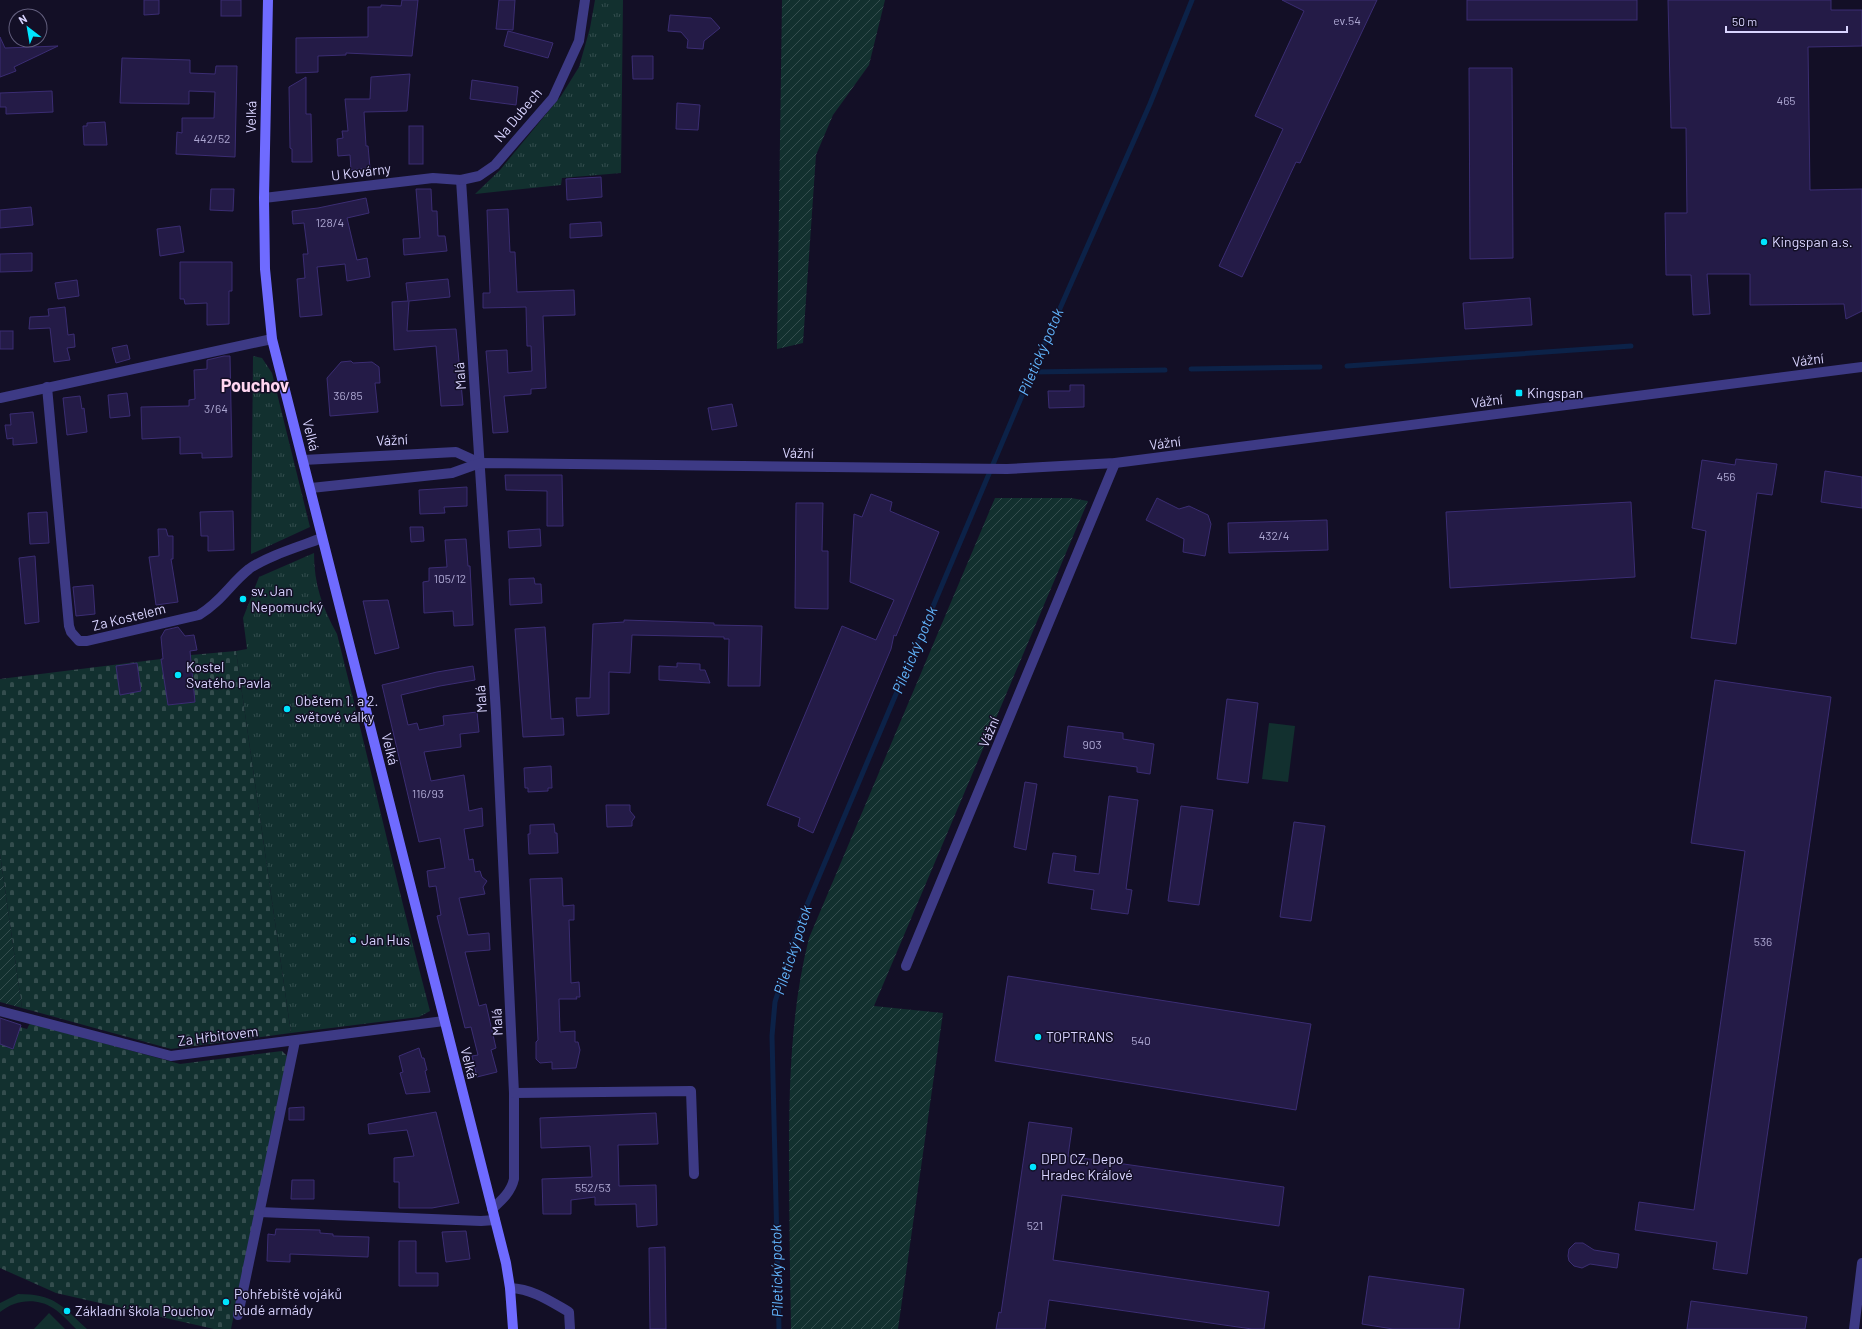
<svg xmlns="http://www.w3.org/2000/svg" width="1862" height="1329" font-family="Barlow,sans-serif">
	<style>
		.cemetery { fill: url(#cemetery-stones) }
		.park { fill: url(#park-tufts) }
		.garden { fill: url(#garden-furrows) }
		.pitch { fill: #12302f }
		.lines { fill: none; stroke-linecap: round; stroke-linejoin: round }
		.stream { stroke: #0c2248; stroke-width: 5 }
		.building { fill: #241b47; stroke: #3b2d73 }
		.street { stroke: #3d3a85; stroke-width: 10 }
		.secondary { stroke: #6f6bff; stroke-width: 10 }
		.poi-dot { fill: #00e5ff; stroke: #130f26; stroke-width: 1.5 }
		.labels { text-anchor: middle; stroke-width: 3; stroke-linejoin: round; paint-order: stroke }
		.number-label { font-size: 12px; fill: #aca6d1 }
		.street-label { font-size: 14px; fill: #d9d4ff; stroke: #130f26 }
		.poi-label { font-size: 14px; fill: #d9d4ff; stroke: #130f26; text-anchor: start }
		.water-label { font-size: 15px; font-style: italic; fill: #62b6ff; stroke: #130f26 }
		.district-label { font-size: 18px; font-weight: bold; fill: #ffd6f0; stroke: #130f26 }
	</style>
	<defs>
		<pattern id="cemetery-stones" width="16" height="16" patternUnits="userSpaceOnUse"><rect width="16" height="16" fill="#12302f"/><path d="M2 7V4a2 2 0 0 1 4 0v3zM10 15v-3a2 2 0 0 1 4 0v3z" fill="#344d4e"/></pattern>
		<pattern id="park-tufts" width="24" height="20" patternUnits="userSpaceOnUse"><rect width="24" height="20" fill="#12302f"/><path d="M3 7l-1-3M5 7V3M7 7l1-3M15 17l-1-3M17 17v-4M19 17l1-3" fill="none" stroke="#344d4e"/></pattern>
		<pattern id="garden-furrows" width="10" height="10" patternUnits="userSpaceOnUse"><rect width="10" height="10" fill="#12302f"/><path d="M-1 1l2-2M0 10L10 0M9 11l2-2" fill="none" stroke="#344d4e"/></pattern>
	</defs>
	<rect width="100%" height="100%" fill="#130f26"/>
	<!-- cemetery -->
	<g class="cemetery">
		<polygon points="236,651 291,1033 171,1049 22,1008 0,854 0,679 161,659 168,705 195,702 191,655"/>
		<polygon points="0,1018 21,1025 20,1027 27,1029 30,1023 180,1064 282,1051 288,1057 231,1329 214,1329 56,1293 0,1268"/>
	</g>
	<!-- park -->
	<g class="park">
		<polygon points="595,0 623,0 621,173 562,178 561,185 475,194 500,170 561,96 579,67 590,28"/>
		<polygon points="253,356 262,358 272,373 310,527 251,554"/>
		<path d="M314,553C314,584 322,607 337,634C369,760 397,886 430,1011L419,1017L291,1033L236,651L247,649L243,618L259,577Z"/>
	</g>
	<!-- garden -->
	<g class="garden">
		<polygon points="782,0 885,0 869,65 833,115 816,155 803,343 777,349"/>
		<path d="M995,498H1071L1088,501L874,1006L943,1013L898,1329H791C790,1271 789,1213 789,1156C789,1083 791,1009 809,938Z"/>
		<polygon points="0,854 22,1008 0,1002"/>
	</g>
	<!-- pitch -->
	<g class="pitch">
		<polygon points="1269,723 1295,726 1288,782 1262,779"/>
		<path d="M18,1294C55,1294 62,1306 87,1329H76C69,1322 61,1313 53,1308C36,1297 15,1300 0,1312V1303Z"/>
		<polygon points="49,1313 65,1329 34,1329"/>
	</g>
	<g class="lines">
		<!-- stream -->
		<g class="stream">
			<polyline points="1347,366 1631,346"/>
			<polyline points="1191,369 1320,367"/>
			<polyline points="1032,372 1165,370"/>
			<polyline points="779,1329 772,1036 775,1002 801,919 1032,372 1150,104 1192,0"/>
		</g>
	</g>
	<!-- building -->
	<g class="building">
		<polygon points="144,0 159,0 159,14 144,15"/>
		<rect x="221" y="0" width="20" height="16"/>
		<polygon points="402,0 418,0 412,56 346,53 346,55 318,56 318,72 296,73 296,38 368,37 368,7 381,7 381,5 401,6"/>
		<polygon points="499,0 515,0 513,30 496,29"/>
		<polygon points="1282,0 1377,0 1300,163 1296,162 1242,277 1219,266 1283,129 1255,116 1304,11"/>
		<rect x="1467" y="0" width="170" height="20"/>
		<polygon points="1668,0 1831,0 1831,10 1862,10 1862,46 1808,47 1810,190 1862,189 1862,311 1846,319 1844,304 1750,305 1750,274 1707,274 1710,314 1693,315 1691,275 1666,275 1665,213 1687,213 1686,128 1671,128"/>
		<polygon points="670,15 711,18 720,28 704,41 703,49 687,48 688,40 681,32 668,31"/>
		<polygon points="508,31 553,43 548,58 504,46"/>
		<polygon points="0,37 5,48 58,46 14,67 16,71 0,77"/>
		<polygon points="632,56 653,56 653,79 633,79"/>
		<polygon points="122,58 190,60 190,73 215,74 216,66 237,66 235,157 176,154 177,132 182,133 182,118 214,118 215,92 189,91 189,104 120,103"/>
		<polygon points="1469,68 1512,68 1513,258 1470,259"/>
		<polygon points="410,74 407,111 364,112 366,146 368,146 370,168 351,170 350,155 338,156 337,139 343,138 342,131 348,131 345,99 370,99 371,77"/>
		<polygon points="306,77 306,114 311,114 312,162 292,162 292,149 290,148 289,87"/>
		<polygon points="472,80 518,87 516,105 470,99"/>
		<polygon points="52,91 53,112 6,114 6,107 0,107 0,93"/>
		<polygon points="677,103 700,105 698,130 676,129"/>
		<polygon points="105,122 107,145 84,145 83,126 87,126 87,123"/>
		<rect x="409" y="126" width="14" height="38"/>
		<polygon points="601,177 602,197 567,200 566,179"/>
		<polygon points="211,189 234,189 233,211 210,210"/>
		<polygon points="416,189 431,189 432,211 437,211 438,236 445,236 447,251 404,255 403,239 420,238"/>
		<polygon points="366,198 369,213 347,218 357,260 367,258 370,277 347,281 345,264 317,267 322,315 300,317 297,279 305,278 303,254 308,254 304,223 293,224 292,211 318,208"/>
		<polygon points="31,207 33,225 0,228 0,210"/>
		<polygon points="508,209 510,252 515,252 517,292 574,290 575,315 543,316 546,388 531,389 531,394 504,396 508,432 493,433 486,351 507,350 508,373 532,371 531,346 527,346 526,307 483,308 483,293 490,293 487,210"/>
		<polygon points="601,222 602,236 570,238 570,224"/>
		<polygon points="180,226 184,252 160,256 157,229"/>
		<polygon points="32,253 32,271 0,272 0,254"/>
		<polygon points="180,262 232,262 232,291 229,291 229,324 207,325 207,303 185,304 184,299 180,299"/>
		<polygon points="448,279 450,297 409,301 407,331 456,329 463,405 441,406 436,346 394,350 392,302 408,301 406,283"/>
		<polygon points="77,280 79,296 58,299 55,283"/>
		<polygon points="1530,298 1532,325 1465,329 1463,303"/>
		<polygon points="65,307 68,335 74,334 75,347 67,348 70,360 54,362 50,328 29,329 30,317 49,316 48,309"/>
		<rect x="0" y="331" width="13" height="18"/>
		<polygon points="127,345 130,359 116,363 112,348"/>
		<polygon points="224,356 230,356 232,457 202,458 202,453 180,454 180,437 142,439 141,407 189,406 189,400 195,399 194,370 207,369 207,360"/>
		<polygon points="351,361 353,363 372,362 379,367 380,383 375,383 378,412 330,416 327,378 341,362"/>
		<polygon points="1070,385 1084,385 1084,407 1049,408 1048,391 1070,391"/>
		<polygon points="127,393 130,416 110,418 108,395"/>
		<polygon points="80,396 82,409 84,408 87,432 67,435 63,398"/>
		<polygon points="732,404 737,426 712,430 708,408"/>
		<polygon points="33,412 37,443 13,445 13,438 7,439 5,425 11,425 10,414"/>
		<polygon points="1736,459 1777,464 1772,495 1757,493 1736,644 1691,638 1706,531 1692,528 1702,460 1735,465"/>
		<polygon points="1825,471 1862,477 1862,508 1821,502"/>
		<polygon points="505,475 562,475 563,526 547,526 547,491 506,490"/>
		<polygon points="467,487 467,506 444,507 445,513 420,514 419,490"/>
		<polygon points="871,494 892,502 890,511 939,532 896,636 894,635 891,649 813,833 798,826 800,818 767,805 842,626 876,640 894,600 850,582 854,514 862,517"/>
		<polygon points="1157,498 1179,509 1189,506 1208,515 1211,524 1205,556 1183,552 1184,539 1146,520"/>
		<polygon points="1631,502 1635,577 1450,588 1446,512"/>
		<polygon points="796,503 823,503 822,551 828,551 828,609 795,608"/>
		<polygon points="233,511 234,550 208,551 208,536 201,536 200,512"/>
		<polygon points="47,512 49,543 30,544 28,513"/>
		<polygon points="1327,520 1328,550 1229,553 1228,523"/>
		<polygon points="410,527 423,527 424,541 411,542"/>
		<polygon points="158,529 166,529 168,536 173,536 173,559 171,559 178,602 156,605 149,557 159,556"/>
		<polygon points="540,529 541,546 509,548 508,531"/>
		<polygon points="466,539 468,566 470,566 473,625 454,626 453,611 424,613 423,582 429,581 429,568 447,567 445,540"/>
		<polygon points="35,556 39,622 25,624 19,558"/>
		<polygon points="534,578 535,584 541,584 542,603 510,605 509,579"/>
		<polygon points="93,585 95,614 76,616 73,587"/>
		<polygon points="388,600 399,648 375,654 363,601"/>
		<polygon points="624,620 714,623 714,625 762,626 760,686 728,686 729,639 724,639 724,637 632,635 630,673 609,672 609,714 577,716 576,698 590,698 593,624 624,622"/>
		<polygon points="178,627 185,636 194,635 197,650 190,651 195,702 168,705 161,659 163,659 161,637 165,630"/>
		<polygon points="545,627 551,719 563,718 564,735 523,737 515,629"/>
		<polygon points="137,663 141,691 120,695 116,666"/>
		<polygon points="677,663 700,664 700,670 705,670 710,683 659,680 659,666 677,667"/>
		<polygon points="473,666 475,680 440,686 401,695 408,725 417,723 419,730 444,725 443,716 477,712 479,732 460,734 461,747 424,752 431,781 464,775 469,811 482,808 483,826 464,829 469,860 473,859 475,872 480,871 482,877 487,881 483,887 485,894 459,898 468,935 489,933 490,950 465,952 479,1006 486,1004 496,1048 491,1050 497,1072 477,1077 472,1056 478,1055 471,1027 465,1028 437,916 441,915 436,886 429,887 427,871 445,868 440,838 419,842 382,685 437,672"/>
		<polygon points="1715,680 1831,697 1747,1274 1713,1269 1717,1242 1635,1230 1639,1202 1694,1210 1745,851 1691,843"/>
		<polygon points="1227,699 1258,703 1248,783 1217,779"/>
		<polygon points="1068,726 1123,733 1123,739 1154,744 1150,774 1137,772 1137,767 1064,757"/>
		<polygon points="551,766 552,788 548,788 548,791 528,792 528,788 525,788 524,768"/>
		<polygon points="1025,782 1037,784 1026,850 1014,847"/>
		<polygon points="1109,796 1138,800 1126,889 1132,890 1128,914 1091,909 1094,890 1048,883 1053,853 1076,856 1074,871 1099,874"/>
		<polygon points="606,805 630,805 630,811 635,817 632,821 632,826 607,827"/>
		<polygon points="1181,806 1213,810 1199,905 1168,901"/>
		<polygon points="1294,822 1325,826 1311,921 1280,917"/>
		<polygon points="554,824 555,833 557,833 558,853 529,854 528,834 530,834 530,825"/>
		<polygon points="562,878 563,906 574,905 574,920 569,920 571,983 579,982 580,997 576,997 577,999 559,999 560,1032 575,1031 575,1042 578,1042 580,1050 576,1068 552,1069 552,1062 540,1063 536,1059 536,1042 538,1040 536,994 530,879"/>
		<polygon points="1008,976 1311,1024 1296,1110 995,1061"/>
		<polygon points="0,1018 21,1025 13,1049 0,1044"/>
		<polygon points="419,1048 422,1058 424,1058 427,1070 425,1071 430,1092 406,1094 400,1073 403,1072 399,1056"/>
		<polygon points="304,1107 304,1120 289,1120 289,1108"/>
		<polygon points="436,1112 459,1203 432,1208 399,1208 399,1182 394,1182 394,1158 414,1156 407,1130 369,1134 368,1124"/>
		<polygon points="656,1113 658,1144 618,1145 619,1186 656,1185 657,1225 637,1227 636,1204 595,1205 595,1197 571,1200 571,1214 543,1214 542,1179 592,1177 590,1146 541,1148 540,1118"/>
		<polygon points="1029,1122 1072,1128 1068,1156 1284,1187 1279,1226 1062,1195 1053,1260 1269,1292 1264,1329 1252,1329 1049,1300 1045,1329 996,1329 999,1312 1001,1313"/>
		<polygon points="292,1180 314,1180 314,1199 291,1199"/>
		<polygon points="276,1229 320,1230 320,1233 333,1234 333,1236 369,1237 368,1257 290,1254 290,1262 267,1261 268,1234 275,1235"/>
		<polygon points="466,1231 470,1259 446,1262 442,1232"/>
		<polygon points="399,1241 416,1241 416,1273 438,1273 438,1286 399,1286"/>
		<polygon points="1575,1243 1583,1243 1594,1250 1619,1254 1617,1268 1590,1264 1582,1268 1574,1266 1569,1261 1568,1256 1569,1249"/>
		<polygon points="665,1247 666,1329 650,1329 649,1248"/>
		<polygon points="1369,1276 1464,1289 1459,1329 1393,1329 1362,1324"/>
		<polygon points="1691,1301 1807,1317 1805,1329 1687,1329"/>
	</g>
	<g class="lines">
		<!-- street -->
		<g class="street">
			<path d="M461,180L496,713L514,1093V1179C511,1192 502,1200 492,1209"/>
			<polyline points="264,198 433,178 461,180 479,176 495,165 553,98 579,41 585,0"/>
			<path d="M47,387L69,626L71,632L79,641H87L199,615C222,601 230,584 249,569C267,556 301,546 322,538"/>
			<polyline points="0,398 272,339"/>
			<polyline points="303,460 456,452 480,463"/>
			<polyline points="311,488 452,473 480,463 1007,469 1115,463 1862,367"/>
			<polyline points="906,966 1115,463"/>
			<polyline points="0,1011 171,1056 444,1021"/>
			<polyline points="514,1093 691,1091 694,1174"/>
			<polyline points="259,1212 481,1221 495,1220"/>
			<path d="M510,1288C533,1289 550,1301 569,1312L570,1329"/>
			<polyline points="238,1315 295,1041"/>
			<polyline points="1854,1329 1862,1263"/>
		</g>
		<!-- secondary -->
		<polyline class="secondary" points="268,0 264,198 265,269 272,339 506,1263 510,1288 513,1329"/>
	</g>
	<!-- markers -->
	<g class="poi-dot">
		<circle cx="1764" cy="242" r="4"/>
		<rect x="1515" y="389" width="8" height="8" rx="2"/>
		<circle cx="243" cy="599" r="4"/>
		<circle cx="178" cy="675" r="4"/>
		<circle cx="287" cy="709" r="4"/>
		<circle cx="353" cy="940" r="4"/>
		<circle cx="1038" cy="1037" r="4"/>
		<circle cx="1033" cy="1167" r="4"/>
		<circle cx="226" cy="1302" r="4"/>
		<circle cx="67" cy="1311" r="4"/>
	</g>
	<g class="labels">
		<!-- number labels -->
		<g class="number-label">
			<text x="1347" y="25">ev.54</text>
			<text x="1786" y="105">465</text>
			<text x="212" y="143">442/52</text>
			<text x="330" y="227">128/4</text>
			<text x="348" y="400">36/85</text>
			<text x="216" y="413">3/64</text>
			<text x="1726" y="481">456</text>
			<text x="1274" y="540">432/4</text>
			<text x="450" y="583">105/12</text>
			<text x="1092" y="749">903</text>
			<text x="428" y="798">116/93</text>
			<text x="1763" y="946">536</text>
			<text x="1141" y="1045">540</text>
			<text x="593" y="1192">552/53</text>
			<text x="1035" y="1230">521</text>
		</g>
		<!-- street labels -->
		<g class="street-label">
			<text transform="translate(518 115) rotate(-50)" y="5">Na Dubech</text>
			<text transform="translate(251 117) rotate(-89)" y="5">Velká</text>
			<text transform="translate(361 172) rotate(-7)" y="5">U Kovárny</text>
			<text transform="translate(1808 360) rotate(-7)" y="5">Vážní</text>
			<text transform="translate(460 376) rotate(-94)" y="5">Malá</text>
			<text transform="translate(1487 401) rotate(-7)" y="5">Vážní</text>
			<text transform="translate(311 435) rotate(76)" y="5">Velká</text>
			<text transform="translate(392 440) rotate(-3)" y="5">Vážní</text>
			<text transform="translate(1165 443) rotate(-7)" y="5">Vážní</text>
			<text transform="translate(798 453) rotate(1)" y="5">Vážní</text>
			<text transform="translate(129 617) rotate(-14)" y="5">Za Kostelem</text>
			<text transform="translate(481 699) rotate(-94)" y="5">Malá</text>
			<text transform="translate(989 732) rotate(-67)" y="5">Vážní</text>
			<text transform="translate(390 749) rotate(76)" y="5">Velká</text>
			<text transform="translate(497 1022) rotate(-93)" y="5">Malá</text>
			<text transform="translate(218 1036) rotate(-7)" y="5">Za Hřbitovem</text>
			<text transform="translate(469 1063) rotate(76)" y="5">Velká</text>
		</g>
		<!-- poi labels -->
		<g class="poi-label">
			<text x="1772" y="247">Kingspan a.s.</text>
			<text x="1527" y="398">Kingspan</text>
			<text x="251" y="596">sv. Jan<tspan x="251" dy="16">Nepomucký</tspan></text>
			<text x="186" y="672">Kostel<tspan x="186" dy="16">Svatého Pavla</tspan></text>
			<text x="295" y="706">Obětem 1. a 2.<tspan x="295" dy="16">světové války</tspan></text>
			<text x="361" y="945">Jan Hus</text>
			<text x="1046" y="1042">TOPTRANS</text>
			<text x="1041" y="1164">DPD CZ, Depo<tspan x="1041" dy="16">Hradec Králové</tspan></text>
			<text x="234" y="1299">Pohřebiště vojáků<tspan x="234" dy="16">Rudé armády</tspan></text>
			<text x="75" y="1316">Základní škola Pouchov</text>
		</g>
		<!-- water labels -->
		<g class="water-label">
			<text transform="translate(1041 352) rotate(-67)" y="5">Piletický potok</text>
			<text transform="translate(915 650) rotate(-67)" y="5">Piletický potok</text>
			<text transform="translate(793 950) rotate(-72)" y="5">Piletický potok</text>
			<text transform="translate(777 1271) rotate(-91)" y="5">Piletický potok</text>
		</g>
		<!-- district labels -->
		<g class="district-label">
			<text x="255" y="392">Pouchov</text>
		</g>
	</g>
	<!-- north arrow -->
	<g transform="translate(28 28) rotate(329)"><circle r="19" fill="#130f26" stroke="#625e7d"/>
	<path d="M0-3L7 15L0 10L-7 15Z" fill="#00e5ff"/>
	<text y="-6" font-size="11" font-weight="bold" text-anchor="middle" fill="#d9d4ff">N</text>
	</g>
	<!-- scale -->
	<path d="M1726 26v6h121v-6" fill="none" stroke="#d9d4ff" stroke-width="2"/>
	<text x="1732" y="26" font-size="12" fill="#d9d4ff" stroke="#130f26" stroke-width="3" paint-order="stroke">50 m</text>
</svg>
